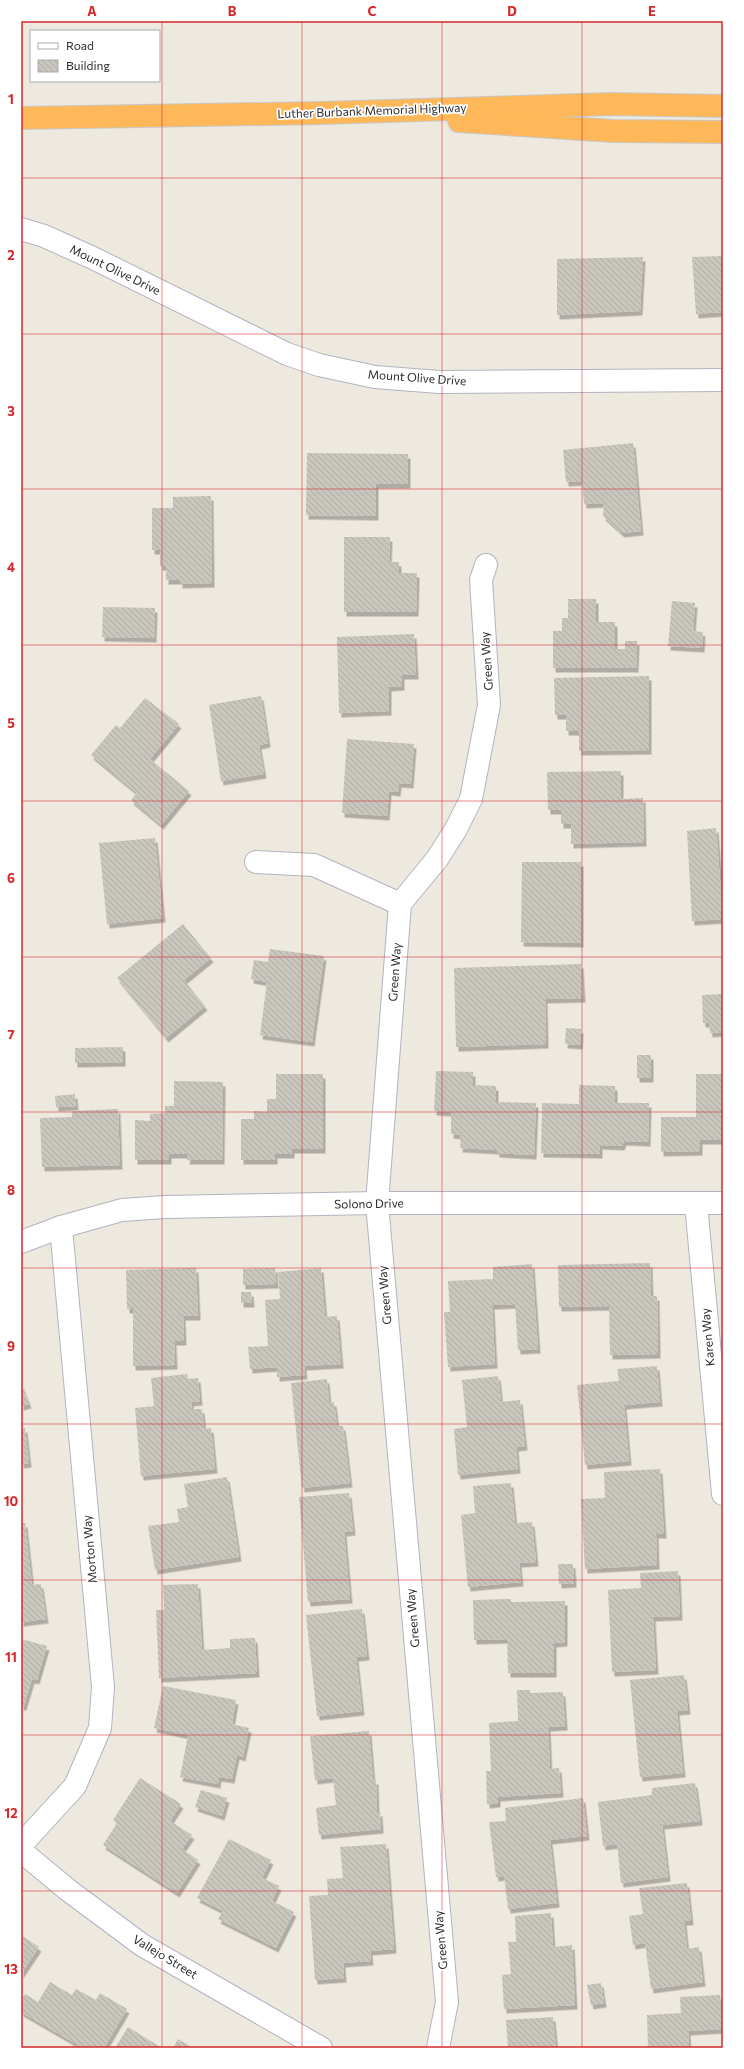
<svg xmlns="http://www.w3.org/2000/svg" width="744" height="2069" font-family="Commissioner,sans-serif">
	<style>
		.building { fill: url(#building-back-hatch); filter: url(#shadow) }
		.lines { fill: none; stroke-linecap: round; stroke-linejoin: round }
		.minor-casing { stroke: #b2b3c0; stroke-width: 24 }
		.tertiary-casing { stroke: #b2b3c0; stroke-width: 24 }
		.motorway-casing { stroke: #c8c8c8; stroke-width: 24 }
		.minor { stroke: #fff; stroke-width: 22 }
		.tertiary { stroke: #fff; stroke-width: 22 }
		.motorway { stroke: #ffb859; stroke-width: 22 }
		.grid { fill: none; stroke: #d62828; stroke-width: 1; stroke-opacity: 0.55 }
		.labels { text-anchor: middle; stroke-width: 3.5; stroke-linejoin: round; paint-order: stroke }
		.street-label { font-size: 12px; fill: #2c2c2c; stroke: #fff }
		.neatline { fill: none; stroke: #d62828; stroke-width: 1.5 }
		.grid-label { font-size: 13px; text-anchor: middle; font-weight: bold; fill: #d62828 }
	</style>
	<defs>
		<pattern id="building-back-hatch" width="6" height="6" patternUnits="userSpaceOnUse"><rect width="6" height="6" fill="#c9c6be"/><path d="M-1 5l2 2M0 0l6 6M5-1l2 2" fill="none" stroke="#adaaa3"/></pattern>
		<filter id="shadow"><feDropShadow dx="2.5" dy="4.5" stdDeviation="0" flood-color="#0004"/></filter>
	</defs>
	<rect width="100%" height="100%" fill="#eee9df"/>
	<!-- building -->
	<g class="building">
		<polygon points="723,256 723,312 696,314 692,257"/>
		<polygon points="643,257 640,311 557,315 557,259"/>
		<polygon points="633,443 641,531 622,533 603,516 604,503 584,504 582,481 566,482 563,450"/>
		<polygon points="307,453 408,454 408,484 376,484 376,516 306,515"/>
		<polygon points="211,496 212,583 180,584 180,580 166,580 166,566 160,566 160,550 152,550 152,508 173,508 173,497"/>
		<polygon points="344,537 390,537 389,562 399,562 399,573 417,573 416,612 344,612"/>
		<polygon points="568,599 596,599 596,622 615,622 615,649 625,649 625,641 637,641 636,668 553,668 553,631 562,631 562,618 568,618"/>
		<polygon points="672,601 695,603 693,631 703,632 702,648 668,646"/>
		<polygon points="103,607 155,608 154,638 102,637"/>
		<polygon points="414,634 416,675 402,675 402,686 389,687 389,711 339,713 337,637"/>
		<polygon points="649,676 649,750 579,751 579,731 566,731 566,715 555,715 554,678"/>
		<polygon points="261,696 268,743 259,745 264,774 221,781 209,705"/>
		<polygon points="145,698 179,724 150,759 189,791 161,825 131,800 137,793 91,755 116,725 120,728"/>
		<polygon points="347,739 414,744 411,784 399,783 398,792 389,791 387,816 342,813"/>
		<polygon points="621,771 621,799 643,798 644,842 571,844 571,824 561,824 561,810 548,810 547,772"/>
		<polygon points="716,828 723,919 692,921 687,831"/>
		<polygon points="155,838 163,918 107,924 99,843"/>
		<polygon points="522,862 581,862 581,943 521,942"/>
		<polygon points="183,924 211,958 184,980 205,1006 166,1038 117,978"/>
		<polygon points="270,949 324,956 312,1042 260,1035 267,982 251,979 254,960 268,962"/>
		<polygon points="581,964 583,998 545,999 546,1044 456,1047 454,968"/>
		<polygon points="723,994 723,1032 710,1033 709,1023 703,1023 702,995"/>
		<polygon points="566,1028 581,1029 580,1045 565,1044"/>
		<polygon points="123,1047 123,1062 75,1063 75,1048"/>
		<rect x="637" y="1055" width="14" height="23"/>
		<polygon points="436,1071 473,1072 473,1085 496,1086 496,1102 536,1103 534,1155 497,1153 497,1150 460,1148 461,1135 451,1134 451,1112 434,1111"/>
		<polygon points="276,1074 323,1074 323,1149 292,1149 292,1154 275,1154 275,1160 241,1160 241,1119 254,1119 254,1111 267,1112 267,1099 276,1099"/>
		<polygon points="696,1074 723,1074 723,1140 700,1140 700,1151 661,1152 661,1117 696,1117"/>
		<polygon points="174,1081 223,1082 222,1160 187,1160 188,1154 169,1154 169,1160 135,1160 135,1120 150,1121 150,1114 165,1113 165,1106 174,1106"/>
		<polygon points="579,1085 615,1086 615,1103 649,1103 648,1142 624,1141 622,1146 600,1145 600,1154 541,1153 542,1103 579,1104"/>
		<polygon points="75,1094 76,1106 56,1107 55,1096"/>
		<polygon points="118,1109 120,1165 42,1167 40,1118 72,1117 72,1111"/>
		<polygon points="650,1263 651,1296 657,1296 658,1354 610,1355 609,1306 559,1307 558,1265"/>
		<polygon points="532,1264 538,1349 518,1350 515,1304 492,1305 495,1364 448,1367 444,1312 450,1312 448,1281 493,1279 493,1267"/>
		<polygon points="196,1268 198,1316 183,1316 184,1341 174,1341 175,1365 133,1366 133,1309 127,1309 126,1270"/>
		<polygon points="275,1268 276,1284 243,1285 243,1269"/>
		<polygon points="321,1268 325,1317 337,1316 341,1364 304,1366 305,1375 277,1377 277,1367 250,1369 248,1347 268,1346 265,1300 280,1299 278,1272"/>
		<polygon points="241,1292 251,1292 252,1303 241,1303"/>
		<polygon points="657,1366 660,1402 624,1405 629,1461 585,1465 577,1385 619,1381 617,1369"/>
		<polygon points="187,1374 188,1379 198,1378 200,1401 191,1402 192,1409 202,1409 204,1429 211,1428 215,1469 141,1476 135,1408 154,1406 151,1378"/>
		<polygon points="498,1376 501,1402 520,1400 525,1446 516,1447 518,1469 458,1475 454,1429 467,1427 462,1380"/>
		<polygon points="327,1379 329,1402 334,1402 337,1426 343,1426 350,1483 302,1488 291,1383"/>
		<polygon points="21,1383 29,1404 21,1406"/>
		<polygon points="25,1428 29,1463 21,1464 21,1429"/>
		<polygon points="660,1469 664,1534 656,1534 657,1565 585,1569 581,1499 605,1498 604,1472"/>
		<polygon points="227,1477 239,1557 155,1570 148,1526 179,1522 177,1509 188,1507 184,1484"/>
		<polygon points="511,1483 515,1523 532,1522 536,1562 519,1563 521,1582 468,1587 461,1515 475,1513 473,1486"/>
		<polygon points="349,1493 353,1531 344,1532 350,1599 308,1602 299,1497"/>
		<polygon points="21,1523 25,1523 32,1585 41,1584 46,1619 21,1622"/>
		<polygon points="558,1564 573,1564 574,1583 559,1584"/>
		<polygon points="678,1571 680,1616 653,1617 656,1670 612,1672 608,1590 641,1588 640,1573"/>
		<polygon points="198,1584 202,1650 230,1648 230,1639 255,1638 257,1673 159,1678 156,1610 164,1610 163,1585"/>
		<polygon points="511,1599 511,1602 565,1601 565,1642 554,1643 554,1673 508,1673 507,1639 474,1640 473,1600"/>
		<polygon points="362,1609 367,1656 356,1657 362,1711 317,1716 306,1615"/>
		<polygon points="21,1639 47,1646 37,1680 32,1679 24,1706 21,1706"/>
		<polygon points="684,1675 688,1710 677,1711 683,1773 640,1777 630,1680"/>
		<polygon points="163,1686 236,1700 232,1724 249,1728 243,1757 237,1755 232,1779 219,1777 218,1784 180,1777 188,1735 154,1728"/>
		<polygon points="517,1690 530,1690 530,1693 563,1692 565,1726 548,1727 550,1769 559,1768 561,1793 498,1797 498,1803 487,1804 486,1771 491,1771 489,1723 518,1721"/>
		<polygon points="369,1731 373,1780 376,1780 377,1812 380,1812 381,1829 319,1835 316,1808 336,1805 333,1778 315,1780 310,1736"/>
		<polygon points="140,1778 181,1804 170,1821 192,1835 182,1849 198,1860 177,1893 103,1845 117,1823 113,1820"/>
		<polygon points="695,1783 700,1821 662,1825 668,1877 621,1883 617,1844 603,1846 598,1802 652,1795 652,1788"/>
		<polygon points="201,1790 227,1798 222,1816 195,1807"/>
		<polygon points="583,1798 587,1836 550,1840 557,1903 508,1909 504,1876 496,1877 489,1822 506,1821 505,1808"/>
		<polygon points="229,1839 271,1860 262,1878 279,1886 272,1901 294,1912 276,1948 218,1919 223,1911 197,1898"/>
		<polygon points="386,1844 394,1949 370,1951 371,1961 343,1963 344,1978 315,1980 309,1896 328,1895 327,1879 343,1878 340,1847"/>
		<polygon points="687,1883 691,1921 684,1921 687,1949 699,1947 703,1982 651,1989 645,1943 633,1945 629,1916 643,1914 639,1888"/>
		<polygon points="551,1913 553,1947 572,1945 575,2005 504,2009 502,1975 511,1974 508,1942 516,1942 515,1916"/>
		<polygon points="21,1935 39,1947 21,1974"/>
		<polygon points="50,1982 72,1995 76,1989 96,2000 100,1993 127,2009 104,2048 76,2048 78,2045 21,2012 21,2001 25,1994 38,2002"/>
		<polygon points="601,1983 604,2003 591,2005 587,1985"/>
		<polygon points="720,1995 722,2029 688,2031 689,2048 648,2048 647,2015 681,2013 680,1997"/>
		<polygon points="553,2017 556,2048 508,2048 506,2020"/>
		<polygon points="128,2027 162,2048 115,2048"/>
		<polygon points="178,2039 193,2048 173,2048"/>
	</g>
	<g class="lines">
		<defs>
			<g id="minor">
				<polyline points="21,229 44,236 93,258 287,354 319,365 375,377 439,382 723,380"/>
				<polyline points="256,862 314,865 400,904"/>
				<polyline points="696,1204 723,1494"/>
				<polyline points="21,1242 61,1227 122,1210 165,1207 377,1203 723,1203"/>
				<polyline points="21,1845 75,1786 100,1728 103,1687 61,1227"/>
				<polyline points="438,2048 447,2002 377,1203 400,904 437,859 456,829 471,799 489,705 481,580 486,565"/>
			</g>
			<polyline id="tertiary" points="21,1851 68,1890 142,1945 321,2048"/>
			<g id="motorway">
				<polyline points="21,118 322,113 611,104 723,106"/>
				<polyline points="459,121 614,131 723,132"/>
			</g>
		</defs>
		<!-- minor casing -->
		<use href="#minor" class="minor-casing"/>
		<!-- tertiary casing -->
		<use href="#tertiary" class="tertiary-casing"/>
		<!-- motorway casing -->
		<use href="#motorway" class="motorway-casing"/>
		<!-- minor -->
		<use href="#minor" class="minor"/>
		<!-- tertiary -->
		<use href="#tertiary" class="tertiary"/>
		<!-- motorway -->
		<use href="#motorway" class="motorway"/>
	</g>
	<!-- grid -->
	<path class="grid" d="M162,21V2048M302,21V2048M442,21V2048M582,21V2048M21,178H723M21,334H723M21,489H723M21,645H723M21,801H723M21,957H723M21,1112H723M21,1268H723M21,1424H723M21,1580H723M21,1735H723M21,1891H723"/>
	<g class="labels">
		<!-- street labels -->
		<g class="street-label">
			<text transform="translate(372 111) rotate(-2)" y="4">Luther Burbank Memorial Highway</text>
			<text transform="translate(115 270) rotate(26)" y="4">Mount Olive Drive</text>
			<text transform="translate(417 378) rotate(4)" y="4">Mount Olive Drive</text>
			<text transform="translate(487 661) rotate(-94)" y="4">Green Way</text>
			<text transform="translate(395 972) rotate(-86)" y="4">Green Way</text>
			<text transform="translate(369 1204) rotate(-1)" y="4">Solono Drive</text>
			<text transform="translate(385 1295) rotate(-95)" y="4">Green Way</text>
			<text transform="translate(708 1337) rotate(-95)" y="4">Karen Way</text>
			<text transform="translate(90 1549) rotate(-95)" y="4">Morton Way</text>
			<text transform="translate(413 1618) rotate(-95)" y="4">Green Way</text>
			<text transform="translate(441 1940) rotate(-95)" y="4">Green Way</text>
			<text transform="translate(165 1957) rotate(31)" y="4">Vallejo Street</text>
		</g>
	</g>
	<!-- border -->
	<rect width="744" height="2069" fill="none" stroke="#ffffff" stroke-width="44"/>
	<!-- legend -->
	<rect x="30" y="30" width="130" height="52" fill="#ffffff" stroke="#ababab"/>
	<rect x="38" y="43" width="20" height="6" fill="#ffffff" stroke="#ababab"/>
	<text x="66" y="50" font-size="12" fill="#2c2c2c">Road</text>
	<rect x="38" y="60" width="20" height="12" fill="url(#building-back-hatch)" stroke="#ababab"/>
	<text x="66" y="70" font-size="12" fill="#2c2c2c">Building</text>
	<rect x="22" y="22" width="700" height="2025" class="neatline"/>
	<g class="grid-label">
		<text x="92" y="16">A</text>
		<text x="232" y="16">B</text>
		<text x="372" y="16">C</text>
		<text x="512" y="16">D</text>
		<text x="652" y="16">E</text>
		<text x="11" y="104">1</text>
		<text x="11" y="260">2</text>
		<text x="11" y="416">3</text>
		<text x="11" y="572">4</text>
		<text x="11" y="728">5</text>
		<text x="11" y="883">6</text>
		<text x="11" y="1039">7</text>
		<text x="11" y="1195">8</text>
		<text x="11" y="1351">9</text>
		<text x="11" y="1506">10</text>
		<text x="11" y="1662">11</text>
		<text x="11" y="1818">12</text>
		<text x="11" y="1974">13</text>
	</g>
</svg>
